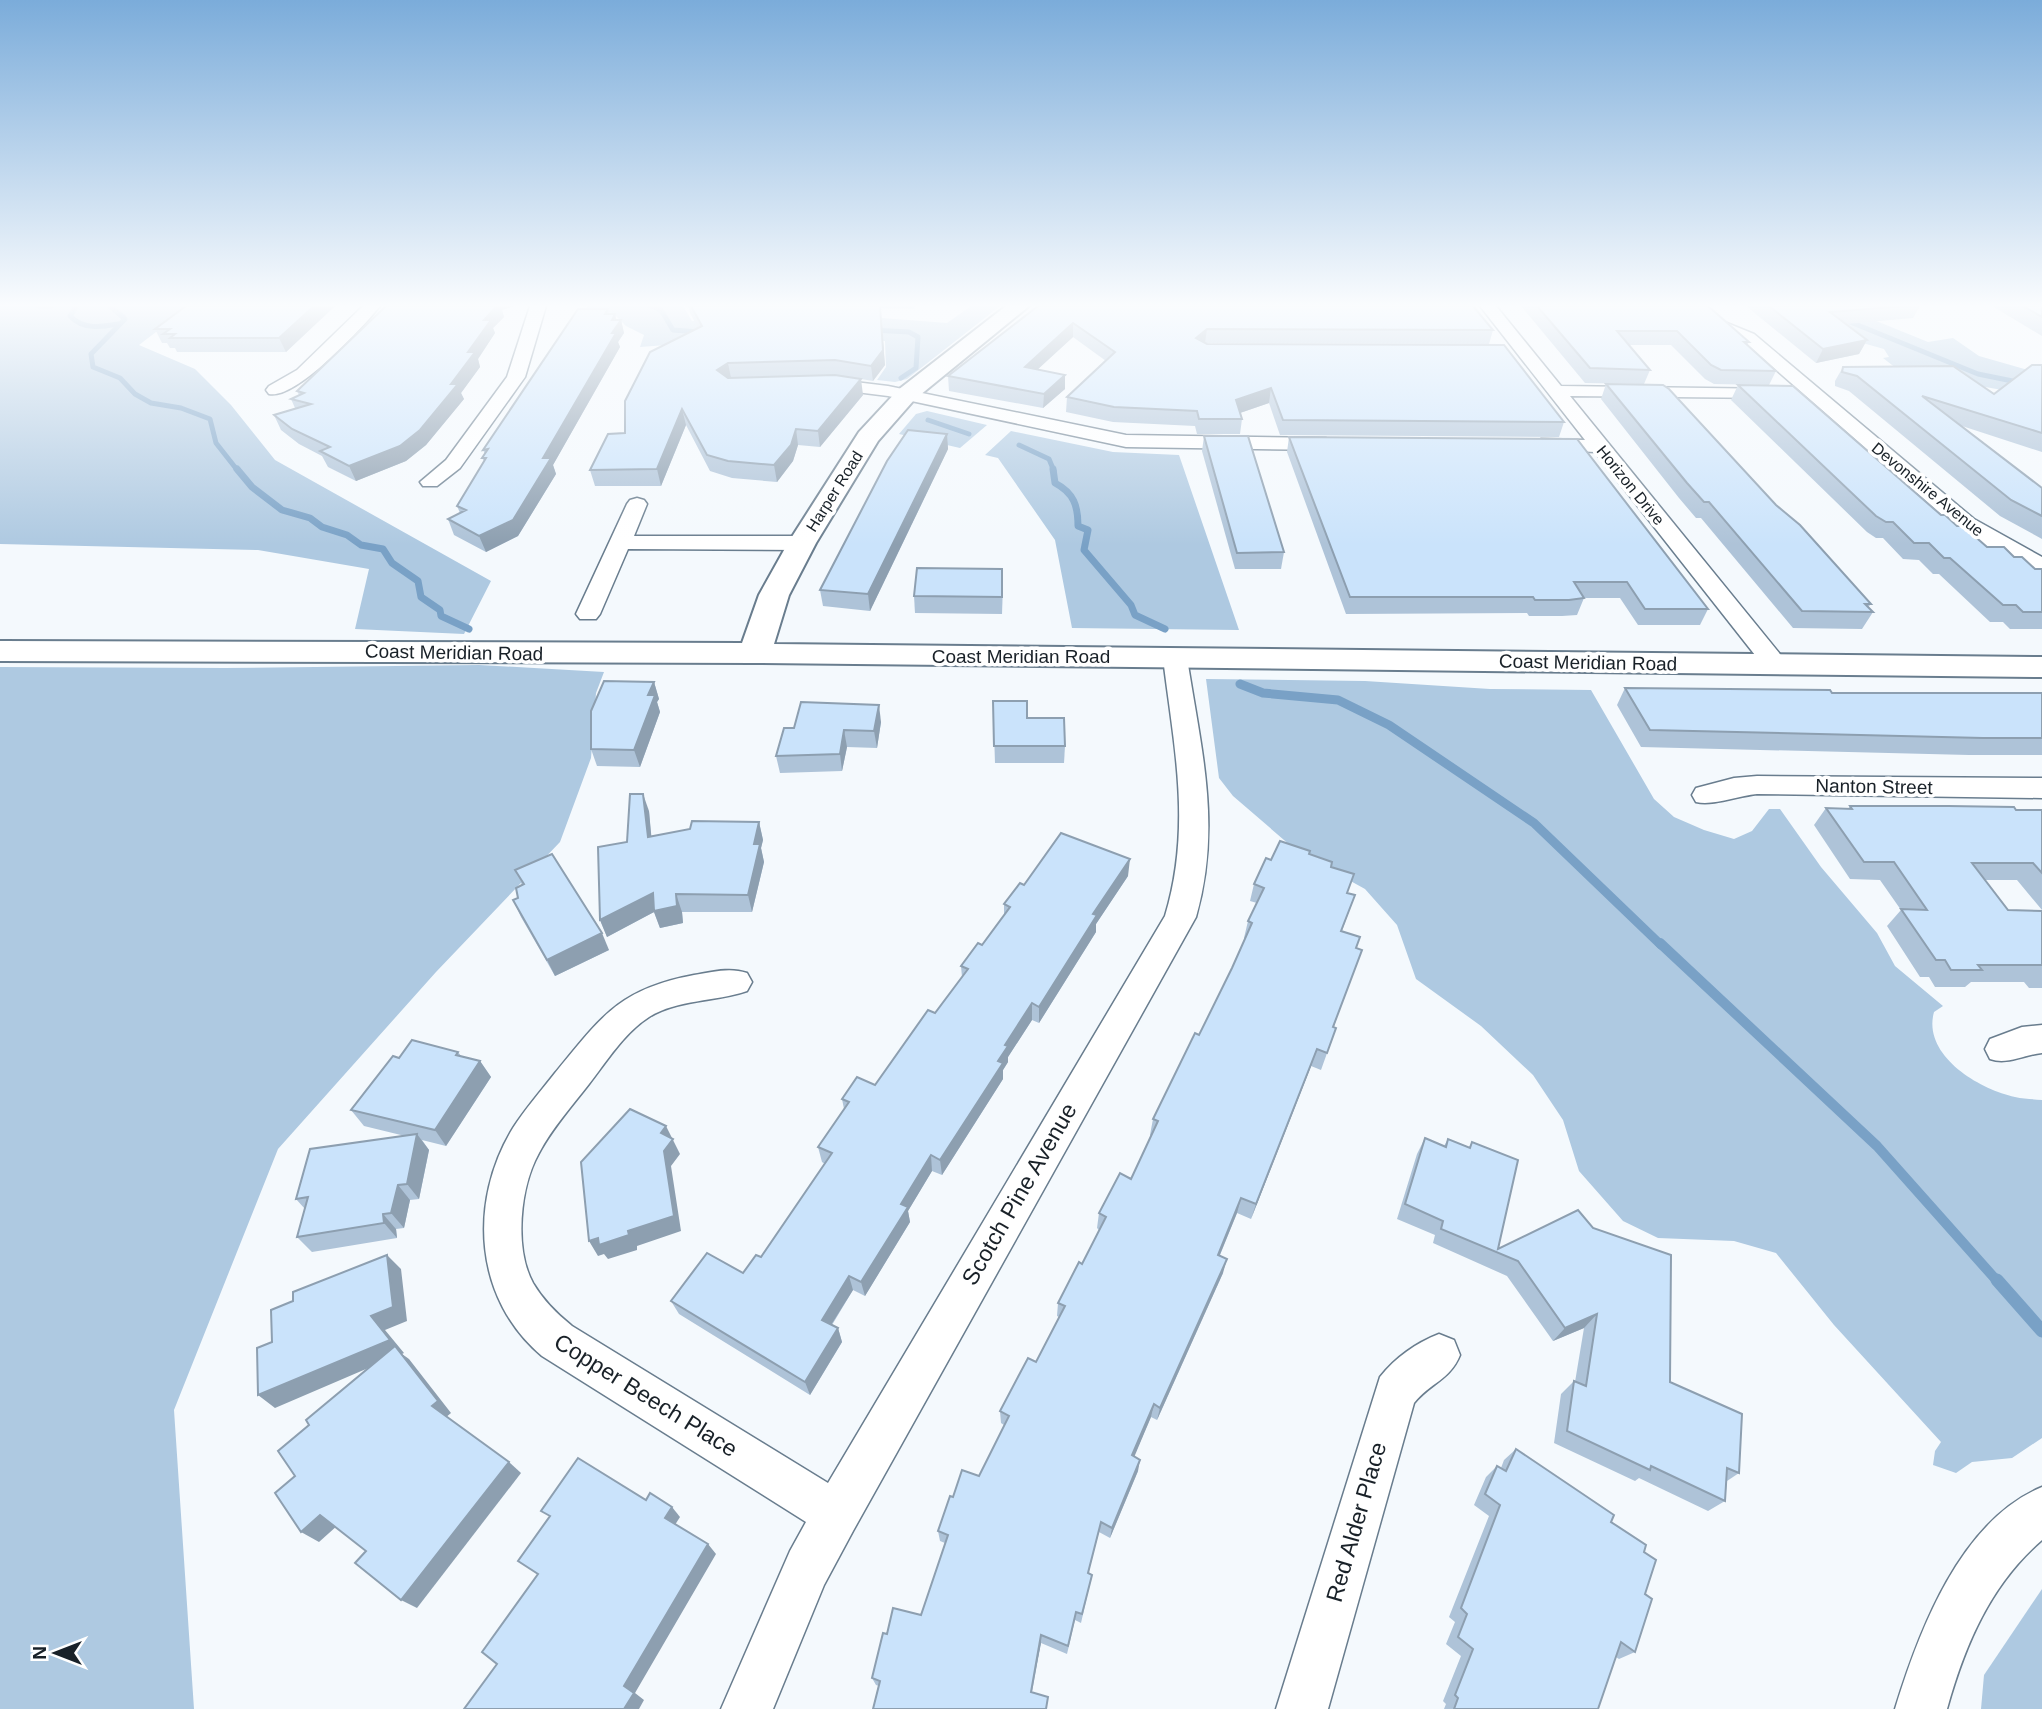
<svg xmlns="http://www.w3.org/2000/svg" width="2042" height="1709" font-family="Arial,sans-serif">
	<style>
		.green { fill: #aec9e1 }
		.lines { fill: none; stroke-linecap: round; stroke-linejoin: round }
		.stream-far4 { stroke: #79a1c6; stroke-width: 5 }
		.stream-far3 { stroke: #79a1c6; stroke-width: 7 }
		.stream-far2 { stroke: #79a1c6; stroke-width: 9 }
		.stream-far1 { stroke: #79a1c6; stroke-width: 10 }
		.stream { stroke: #79a1c6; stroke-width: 13 }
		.street-casing { stroke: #697d8e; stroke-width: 3 }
		.secondary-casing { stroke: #697d8e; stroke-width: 4 }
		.street { fill: #fff; fill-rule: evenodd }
		.secondary { fill: #fff; fill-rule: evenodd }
		.wall { fill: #aec3d8 }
		.shaded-wall { fill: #8d9fb0 }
		.building { fill: #cae3fb; stroke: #8d9fb0; stroke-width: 2 }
		.labels { text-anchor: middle; stroke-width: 7; stroke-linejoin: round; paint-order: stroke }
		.far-street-label { font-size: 16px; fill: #192128; stroke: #fff }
		.street-label { font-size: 19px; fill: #192128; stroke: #fff }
		.near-street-label { font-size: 23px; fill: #192128; stroke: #fff }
	</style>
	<rect width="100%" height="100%" fill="#f4f9fd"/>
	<!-- green -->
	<g class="green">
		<polygon points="0,306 190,306 139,345 195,369 231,405 275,460 491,581 464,634 355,629 369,569 258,550 0,544"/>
		<polygon points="590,306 683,306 692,321 751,317 869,317 947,323 971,306 1000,306 907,379 895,382 877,380 886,367 885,341 746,339 640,347 644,335 626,326 613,313 582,309"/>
		<polygon points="1864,316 1928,342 1953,338 1979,356 2042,374 2042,397 1968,384 1910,379 1883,358 1889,357 1884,349 1852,340 1818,324"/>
		<polygon points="927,411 987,425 960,448 899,434 916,414"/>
		<polygon points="1011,431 1113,452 1179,455 1239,630 1072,628 1055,540 998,458 985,455"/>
		<polygon points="479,665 604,672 596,693 591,758 560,842 436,972 278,1149 174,1410 194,1709 0,1709 0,667 225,668"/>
		<path d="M1206,679L1365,681L1490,689L1591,690L1654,799L1674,817L1704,830L1734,839L1752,831L1769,809H1780L1821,867L1877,933L1895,966L1943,1006L1934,1012C1922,1055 1978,1089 2015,1097C2024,1099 2033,1099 2042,1100V1438L2012,1458L1972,1462L1956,1473L1933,1465L1935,1451L1941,1442L1834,1325L1776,1253L1734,1241L1658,1238L1623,1221L1579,1171L1563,1120L1533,1075L1481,1026L1416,979L1397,925L1365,889L1298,852L1233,796L1219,778Z"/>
		<polygon points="2042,1589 2042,1709 1981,1709 1984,1675"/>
	</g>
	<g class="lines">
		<!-- stream-far4 -->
		<g class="stream-far4">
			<polyline points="39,306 51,306"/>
			<path d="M74,306L76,307L70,316C83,330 101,327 118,324"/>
			<polyline points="110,306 125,319 91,354 93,367 120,378 135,394 151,403 181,408 210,419 216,443 238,471"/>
			<polyline points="651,306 661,310 673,330 699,332"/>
			<polyline points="1843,319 1978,374 2042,387"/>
			<polyline points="871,330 909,332 918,337 916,368 901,378"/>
			<polyline points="928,420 969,434"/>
			<polyline points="1019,445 1049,459 1054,471"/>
		</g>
		<!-- stream-far3 -->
		<g class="stream-far3">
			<polyline points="237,469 252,487 282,510 310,518 322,527 347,535 361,545 383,549 392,563 418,581 421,597 440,610 441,616 469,629"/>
			<path d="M1053,469L1055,483C1074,493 1078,506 1078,526L1088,530L1084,550L1131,605L1135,615L1165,629"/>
		</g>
		<!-- stream-far2 -->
		<polyline class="stream-far2" points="1240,684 1263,693 1338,700 1389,725 1534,823 1661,945"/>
		<!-- stream-far1 -->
		<polyline class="stream-far1" points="1660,943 1877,1146 1998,1282"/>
		<!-- stream -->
		<polyline class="stream" points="1997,1280 2042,1331"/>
		<defs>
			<g id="street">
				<path d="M363,306H380C363,327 296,400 269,394L266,390L269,386L297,370Z"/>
				<polygon points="530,306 546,306 525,377 460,468 437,486 423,486 420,482 446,460 507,377"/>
				<polygon points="1480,306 1496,306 1561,386 1779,389 1782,393 1773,398 1570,396 1784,659 1787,664 1784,669 1775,671 1766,669 1595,452 1534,449 1531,445 1541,439 1585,440"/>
				<polygon points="1722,321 1754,334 1974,519 2042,557 2042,573 1984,545 1958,529 1742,340 1716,329 1714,326 1716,323"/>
				<polygon points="822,378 888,386 1126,435 1326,438 1336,444 1326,450 1126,447 888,396 816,387 813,383 816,379"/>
				<polygon points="637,498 644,500 647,504 634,536 802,536 810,538 813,543 810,548 802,550 628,549 600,614 596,619 580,619 576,614 627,504 630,500"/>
				<path d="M1175,651L1184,653L1187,658C1201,749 1222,826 1196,917L853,1531L824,1585L773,1709H721L790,1551L806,1522L542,1356C474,1299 468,1202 513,1128C525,1109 541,1091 555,1073C601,1017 619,989 694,975C712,972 730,967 747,973L752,982L747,991C715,1002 678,999 649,1017C624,1033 607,1061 589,1084C572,1106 552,1128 539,1153C520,1187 514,1248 533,1283C543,1300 556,1313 572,1326L828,1483L1165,916C1192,827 1174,747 1163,658L1166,653Z"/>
				<path d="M1757,776L2042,778V798L1757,794C1738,796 1713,806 1696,802L1692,795L1696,788L1734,778Z"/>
				<path d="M2042,1025V1053C2023,1055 2007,1065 1990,1059L1985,1049L1990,1039L2022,1027Z"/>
				<path d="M1439,1334L1454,1340L1460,1355C1450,1380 1430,1383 1414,1403L1328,1709H1276L1380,1377C1396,1357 1416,1343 1439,1334Z"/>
				<path d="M2042,1487V1540C1990,1585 1965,1645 1947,1709H1895C1919,1631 1960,1521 2042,1487Z"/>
			</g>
			<polygon id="secondary" points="1006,306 1029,306 914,400 878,441 816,543 789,595 774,644 2042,657 2042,677 755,663 0,661 0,641 742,643 759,595 788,543 859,432 898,390"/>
		</defs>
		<!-- street casing -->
		<use href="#street" class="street-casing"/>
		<!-- secondary casing -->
		<use href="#secondary" class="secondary-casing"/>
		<!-- street -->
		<use href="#street" class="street"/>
		<!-- secondary -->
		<use href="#secondary" class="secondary"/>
	</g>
	<!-- wall -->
	<g class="wall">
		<polygon points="186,306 335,306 286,352 177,352 175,348 170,348 167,343 162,343 155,329"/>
		<polygon points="386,306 514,306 512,307 502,310 504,317 493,328 495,333 478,359 480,367 461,393 464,399 426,445 406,461 356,481 328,467 322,456 299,444 281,430 274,415 295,408 291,399 299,395 297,391"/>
		<polygon points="685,306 915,306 914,309 880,308 885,365 873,381 837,375 863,395 820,447 798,445 793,461 777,482 732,478 710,471 686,425 661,486 595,486 590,470 625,433 698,328 690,313 689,308"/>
		<polygon points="1038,306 1493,330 1489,344 1205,343 1564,422 1559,437 1280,435 1269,403 1240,413 1242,419 1240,434 1197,434 1195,426 1113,422 1066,412 1067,397 1106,361 1073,337 1038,369 1065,389 1043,408 949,391 948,376"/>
		<polygon points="1521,306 1708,306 1749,342 1747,345 1776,371 1769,385 1714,384 1705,379 1671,345 1629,345 1650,370 1644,384 1585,383"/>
		<polygon points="1746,306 1920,306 1913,318 1846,324 1867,340 1859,354 1816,363"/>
		<polygon points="1992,306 2042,306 2042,336"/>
		<polygon points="608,309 610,314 615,314 616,320 621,320 624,333 618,342 620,347 553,465 556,474 518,536 486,552 454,535 448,519 460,513 457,506 484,461 482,458 485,454 483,450"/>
		<polygon points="2042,365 2042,452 1962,426 2042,488 2042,539 2000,516 1849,391 1835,386 1835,381 1843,367 1994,394"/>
		<polygon points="1606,384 1776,505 1871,604 1868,607 1873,612 1862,629 1793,628 1701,518 1696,518 1679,498 1601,399"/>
		<polygon points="1738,385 1941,515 1987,547 2014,557 2035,569 2042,569 2042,629 2010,629 2003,622 1990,622 1939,574 1933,574 1919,560 1903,559 1883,538 1876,538 1867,532 1731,400"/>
		<polygon points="947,434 948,449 870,611 823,606 820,590"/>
		<polygon points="1204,436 1284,552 1281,569 1235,569 1202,451"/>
		<polygon points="1289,437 1708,609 1700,625 1638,625 1620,598 1584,598 1577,615 1562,616 1529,616 1527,613 1346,614 1287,452"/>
		<polygon points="1003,585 1002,614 915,613 914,596"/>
		<polygon points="654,682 659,699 657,702 660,712 640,767 597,766 591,749"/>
		<polygon points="1625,688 1832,693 2042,693 2042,755 1969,755 1641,747 1617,705"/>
		<polygon points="993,701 1027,718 1065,746 1064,763 995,763"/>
		<polygon points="881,722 877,748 847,747 842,771 780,773 776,756 794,728"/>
		<polygon points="1850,806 2042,810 2042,910 2017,880 1985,880 2008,910 2042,911 2042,988 2029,988 2024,982 1971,982 1965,987 1935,987 1929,977 1920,977 1887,926 1901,910 1880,880 1850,879 1814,825 1826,808 1848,809"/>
		<polygon points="649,811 651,836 759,822 763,840 761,848 764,862 752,912 682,912 683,923 660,928 654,912 607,937 600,920 627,842"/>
		<polygon points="1309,854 1331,867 1347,893 1355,895 1342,931 1357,949 1334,1027 1336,1028 1321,1070 1311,1066 1251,1219 1237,1213 1220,1255 1223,1273 1157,1420 1151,1417 1134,1456 1138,1471 1110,1538 1099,1532 1088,1574 1092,1575 1081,1623 1075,1620 1067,1654 1041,1643 1032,1692 879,1686 876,1685 872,1678 887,1634 921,1615 945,1543 940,1541 938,1531 953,1497 979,1476 1004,1425 1001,1423 1000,1411 1036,1362 1059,1317 1057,1316 1058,1303 1082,1264 1099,1230 1097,1228 1099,1213 1131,1179 1151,1135 1150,1135 1153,1119 1199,1035 1232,968 1245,939 1244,938 1248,921 1257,903 1250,901 1254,884 1271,860"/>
		<polygon points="515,870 609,950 555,976 521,917 513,900 518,898 522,885"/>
		<polygon points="1128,876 1096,924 1096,932 1039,1023 1032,1020 1008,1057 1008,1062 1003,1070 1003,1079 942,1175 932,1171 908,1211 910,1222 865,1296 853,1290 832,1325 838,1328 842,1342 810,1395 679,1314 671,1301 743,1273 761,1257 825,1164 822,1162 818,1147 844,1109 842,1099 875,1085 935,1013 962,977 961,966 982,945 1004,915 1004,904 1024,885"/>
		<polygon points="458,1052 461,1056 480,1061 491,1077 446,1146 422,1140 429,1150 419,1199 410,1200 404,1228 396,1229 397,1238 312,1252 297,1237 305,1209 296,1199 405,1136 364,1126 351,1110 399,1058"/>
		<polygon points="1425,1138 1444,1146 1448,1139 1469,1147 1472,1142 1498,1249 1578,1210 1670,1382 1739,1473 1727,1481 1725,1501 1708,1511 1639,1478 1635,1481 1554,1443 1561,1394 1574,1381 1575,1382 1584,1328 1553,1341 1507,1276 1433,1243 1435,1235 1397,1219 1417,1154"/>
		<polygon points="1516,1449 1611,1522 1644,1552 1645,1594 1635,1652 1619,1659 1616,1657 1598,1709 1444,1709 1446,1704 1443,1701 1461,1656 1446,1644 1455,1622 1449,1617 1489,1516 1474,1505 1486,1477 1497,1466 1501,1468 1504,1460"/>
	</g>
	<!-- shaded-wall -->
	<g class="shaded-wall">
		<polygon points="314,306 335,306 286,352 279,338"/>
		<polygon points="480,306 514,306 512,307 502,310 504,317 493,328 495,333 478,359 480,367 461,393 464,399 426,445 406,461 356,481 349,466 451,384 468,352"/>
		<polygon points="880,306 885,365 873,381 871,366"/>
		<polygon points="615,314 617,324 621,320 624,333 618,342 620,347 553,465 556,474 518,536 486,552 479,536 543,458 612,333 612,320"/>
		<polygon points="1073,323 1073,337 1025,381 1025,367"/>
		<polygon points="1207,329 1205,343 1196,338"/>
		<polygon points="1867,340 1859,354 1816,363 1823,349"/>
		<polygon points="728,363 731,378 720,385 717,370"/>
		<polygon points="1065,375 1065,389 1043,408 1044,394"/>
		<polygon points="861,379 863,395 820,447 818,431"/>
		<polygon points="1271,388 1269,403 1234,415 1236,400"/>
		<polygon points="682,409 686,425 661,486 657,469"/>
		<polygon points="796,429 798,445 793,461 777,482 774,465"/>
		<polygon points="947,434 948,449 870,611 868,594"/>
		<polygon points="654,682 659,699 657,702 660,712 640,767 634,750 648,695"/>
		<polygon points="879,705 881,722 877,748 874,731"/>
		<polygon points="844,730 847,747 842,771 840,754"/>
		<polygon points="643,794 649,811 653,854 648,837"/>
		<polygon points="759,822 763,840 761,848 764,862 752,912 748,895 754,844"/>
		<polygon points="1130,859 1128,876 1096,924 1096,932 1039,1023 1039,1007 1093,914"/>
		<polygon points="653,893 676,894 682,912 683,923 660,928 654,912 607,937 600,920"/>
		<polygon points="602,933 609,950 555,976 547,960"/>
		<polygon points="1032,1003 1032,1020 1008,1057 1008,1062 1003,1070 1003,1079 942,1175 940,1160 1005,1045"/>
		<polygon points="1317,1049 1311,1066 1251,1219 1256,1204"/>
		<polygon points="480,1061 491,1077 446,1146 435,1130"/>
		<polygon points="666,1126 680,1154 671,1166 681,1231 637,1246 637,1250 608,1259 604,1254 598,1256 589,1241 628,1231 664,1151 661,1133"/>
		<polygon points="417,1134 429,1150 419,1199 407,1184"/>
		<polygon points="931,1155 932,1171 908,1211 910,1222 865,1296 861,1282 901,1204"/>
		<polygon points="398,1185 410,1200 404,1228 391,1213"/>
		<polygon points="1241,1198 1237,1213 1214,1269 1218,1255"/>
		<polygon points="383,1214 396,1229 397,1238 384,1223"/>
		<polygon points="387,1255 401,1269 407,1321 385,1330 404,1353 402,1354 409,1359 451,1413 445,1418 432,1406 401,1354 275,1408 258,1395 371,1316"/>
		<polygon points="1227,1259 1223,1273 1157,1420 1160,1408"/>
		<polygon points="849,1276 853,1290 826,1333 822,1320"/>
		<polygon points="1597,1314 1584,1328 1553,1341 1565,1328"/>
		<polygon points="838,1328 842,1342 810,1395 805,1382"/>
		<polygon points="1154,1404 1151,1417 1130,1467 1132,1455"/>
		<polygon points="1140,1460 1138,1471 1110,1538 1112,1528"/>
		<polygon points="509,1462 521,1473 417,1608 401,1600"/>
		<polygon points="672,1507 680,1517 673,1528 665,1518"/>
		<polygon points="320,1515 338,1525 319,1542 301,1532"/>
		<polygon points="708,1544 716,1554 635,1693 644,1700 639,1709 624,1709 624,1686"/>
		<polygon points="1041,1635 1041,1643 1030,1698 1031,1692"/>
	</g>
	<!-- building -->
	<g class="building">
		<polygon points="186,306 314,306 279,338 170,338 175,334 163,334 170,329 155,329"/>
		<polygon points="386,306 497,306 484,320 491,320 468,352 475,352 451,384 458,384 420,430 400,446 349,466 320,451 330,447 292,429 274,415 311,404 291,399 304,393 297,391"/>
		<polygon points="691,306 880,306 883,350 871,366 835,360 728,363 717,370 728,378 835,375 861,379 818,431 796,429 791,445 774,465 728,461 707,455 682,409 657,469 590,470 608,434 625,433 625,401 650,352 702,326"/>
		<polygon points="1038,306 1473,306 1493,330 1207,329 1196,338 1207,344 1504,345 1564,422 1283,420 1271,388 1236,400 1242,419 1199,419 1197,411 1114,407 1067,397 1115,352 1073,323 1025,367 1065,375 1044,394 948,376"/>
		<polygon points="1537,306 1708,306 1749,342 1744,342 1776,371 1721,370 1711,365 1677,331 1617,331 1650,370 1590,368"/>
		<polygon points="1769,306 1905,306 1830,312 1867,340 1823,349"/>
		<polygon points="2023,306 2042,306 2042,317"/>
		<polygon points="578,309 608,309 605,314 615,314 612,320 621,320 612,333 616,333 543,458 551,458 513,520 479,536 448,519 466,510 457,506 486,458 482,458 488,449 483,450"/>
		<polygon points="2032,365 2042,365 2042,433 1922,396 2042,488 2042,516 2011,500 1857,376 1842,372 1843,367 1953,366 1994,394"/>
		<polygon points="1606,384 1663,385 1669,389 1776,505 1800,525 1871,604 1865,604 1873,612 1802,611 1709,502 1704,502 1687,483"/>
		<polygon points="1738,385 1793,386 1941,515 1945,515 1957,526 1963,526 1987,547 2004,547 2014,557 2022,557 2035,569 2042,569 2042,612 2023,612 2016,605 2003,605 1950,558 1944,558 1929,543 1914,543 1893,522 1886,522 1876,516"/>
		<polygon points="908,430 947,434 868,594 820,590 887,461"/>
		<polygon points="1204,436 1248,436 1284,552 1237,553"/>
		<polygon points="1289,437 1577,439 1708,609 1645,609 1627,582 1574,582 1584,598 1569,600 1535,600 1533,597 1350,597"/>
		<polygon points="917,568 1002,569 1002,597 914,596"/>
		<polygon points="604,681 654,682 648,695 655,695 634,750 591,749 591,711"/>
		<polygon points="1625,688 1830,690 1832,693 2042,693 2042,738 1983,738 1650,730"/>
		<polygon points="993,701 1027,701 1027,718 1064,718 1065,746 994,746"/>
		<polygon points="801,702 879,705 874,731 844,730 840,754 776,756 784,728 794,728"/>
		<polygon points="630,794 643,794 648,837 690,829 692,821 759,822 754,844 760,844 748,895 676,894 677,906 654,911 653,893 600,920 598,847 627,842"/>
		<polygon points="1850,806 1948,806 2014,807 2016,810 2042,810 2042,873 2033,863 1972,863 2008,910 2042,911 2042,965 1978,965 1982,970 1951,970 1945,960 1936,960 1901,909 1927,910 1894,862 1864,862 1826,808 1852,809"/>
		<polygon points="1061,833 1130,859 1093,914 1097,915 1039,1007 1032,1003 1005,1045 1008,1046 998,1061 1003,1063 940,1160 931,1155 901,1204 908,1207 861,1282 849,1276 822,1320 838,1328 805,1382 671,1301 707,1253 743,1273 756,1255 761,1257 832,1153 818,1147 849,1102 842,1099 857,1077 875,1085 928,1010 935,1013 968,969 961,966 978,943 982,945 1010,907 1004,904 1020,883 1024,885"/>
		<polygon points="1280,841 1310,851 1309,854 1332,862 1331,867 1354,874 1347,893 1355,895 1341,931 1360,937 1356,948 1362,950 1333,1027 1336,1028 1327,1053 1317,1049 1256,1204 1241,1198 1218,1255 1227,1259 1160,1408 1154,1404 1132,1455 1140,1460 1112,1528 1101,1522 1088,1573 1092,1575 1082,1614 1076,1612 1068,1646 1041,1635 1031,1692 1048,1697 1046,1709 873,1709 880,1681 872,1678 883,1633 887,1634 893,1608 921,1615 948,1535 938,1531 950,1496 953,1497 962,1470 979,1476 1009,1416 1000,1411 1028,1358 1036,1362 1065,1306 1058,1303 1079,1262 1082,1264 1106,1217 1099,1213 1120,1173 1131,1179 1158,1121 1153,1119 1195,1033 1199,1035 1232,968 1252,923 1248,921 1264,888 1254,884 1266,858 1271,860"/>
		<polygon points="552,854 602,933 547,960 513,900 518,898 516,888 524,884 515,870"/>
		<polygon points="412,1040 458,1052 456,1055 480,1061 435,1130 351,1110 393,1056 399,1058"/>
		<polygon points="630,1109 666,1126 661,1133 673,1139 664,1151 674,1216 628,1231 629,1235 599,1245 598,1238 589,1241 581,1162"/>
		<polygon points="417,1134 407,1184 398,1185 391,1213 383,1214 384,1223 297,1237 308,1197 296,1199 310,1149"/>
		<polygon points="1425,1138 1446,1147 1448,1139 1470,1148 1472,1142 1518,1160 1498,1249 1578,1210 1593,1228 1671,1255 1670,1382 1742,1414 1739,1473 1727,1468 1725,1501 1651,1466 1650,1470 1567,1431 1574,1381 1586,1386 1597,1314 1565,1328 1518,1261 1441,1229 1443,1221 1405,1204"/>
		<polygon points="387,1255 393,1307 371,1316 390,1340 258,1395 257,1348 272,1342 271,1310 293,1301 293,1292"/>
		<polygon points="395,1346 438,1401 432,1406 509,1462 401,1600 355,1563 366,1551 320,1515 301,1532 275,1493 295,1476 278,1451 309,1425 306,1420"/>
		<polygon points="1516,1449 1614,1515 1611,1522 1646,1545 1644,1552 1656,1560 1645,1594 1652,1599 1635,1652 1621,1642 1598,1709 1454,1709 1458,1698 1455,1695 1473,1649 1458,1637 1467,1614 1461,1608 1500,1505 1485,1494 1497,1466 1506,1471"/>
		<polygon points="578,1458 646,1500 650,1493 672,1507 665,1518 708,1544 624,1686 634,1693 624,1709 464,1709 497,1664 482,1652 538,1574 518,1561 550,1516 541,1511"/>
	</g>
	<!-- sky -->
	<linearGradient id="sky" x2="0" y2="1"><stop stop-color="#7bacda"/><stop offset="0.56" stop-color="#fafcfe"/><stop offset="1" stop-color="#fafcfe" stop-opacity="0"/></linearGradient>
	<rect width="2042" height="545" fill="url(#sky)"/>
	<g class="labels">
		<!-- far-street labels -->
		<g class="far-street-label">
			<text transform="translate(1631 485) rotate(51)" y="6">Horizon Drive</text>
			<text transform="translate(1928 489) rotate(39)" y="6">Devonshire Avenue</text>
			<text transform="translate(834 491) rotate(-58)" y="6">Harper Road</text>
		</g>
		<!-- street labels -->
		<g class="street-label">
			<text transform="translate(454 652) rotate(1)" y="7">Coast Meridian Road</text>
			<text x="1021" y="663">Coast Meridian Road</text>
			<text transform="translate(1588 662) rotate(1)" y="7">Coast Meridian Road</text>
			<text transform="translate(1874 786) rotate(1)" y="7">Nanton Street</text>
		</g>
		<!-- near-street labels -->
		<g class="near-street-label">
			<text transform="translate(1019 1194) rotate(-60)" y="8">Scotch Pine Avenue</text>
			<text transform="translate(646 1395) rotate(32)" y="8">Copper Beech Place</text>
			<text transform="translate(1356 1522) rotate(-74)" y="8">Red Alder Place</text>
		</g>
	</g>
	<!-- north arrow -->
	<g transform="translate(56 1653) rotate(270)" stroke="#ffffff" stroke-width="5" paint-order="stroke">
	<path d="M0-5L12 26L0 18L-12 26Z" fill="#192128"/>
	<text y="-10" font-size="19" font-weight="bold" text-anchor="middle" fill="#192128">N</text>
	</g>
</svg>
